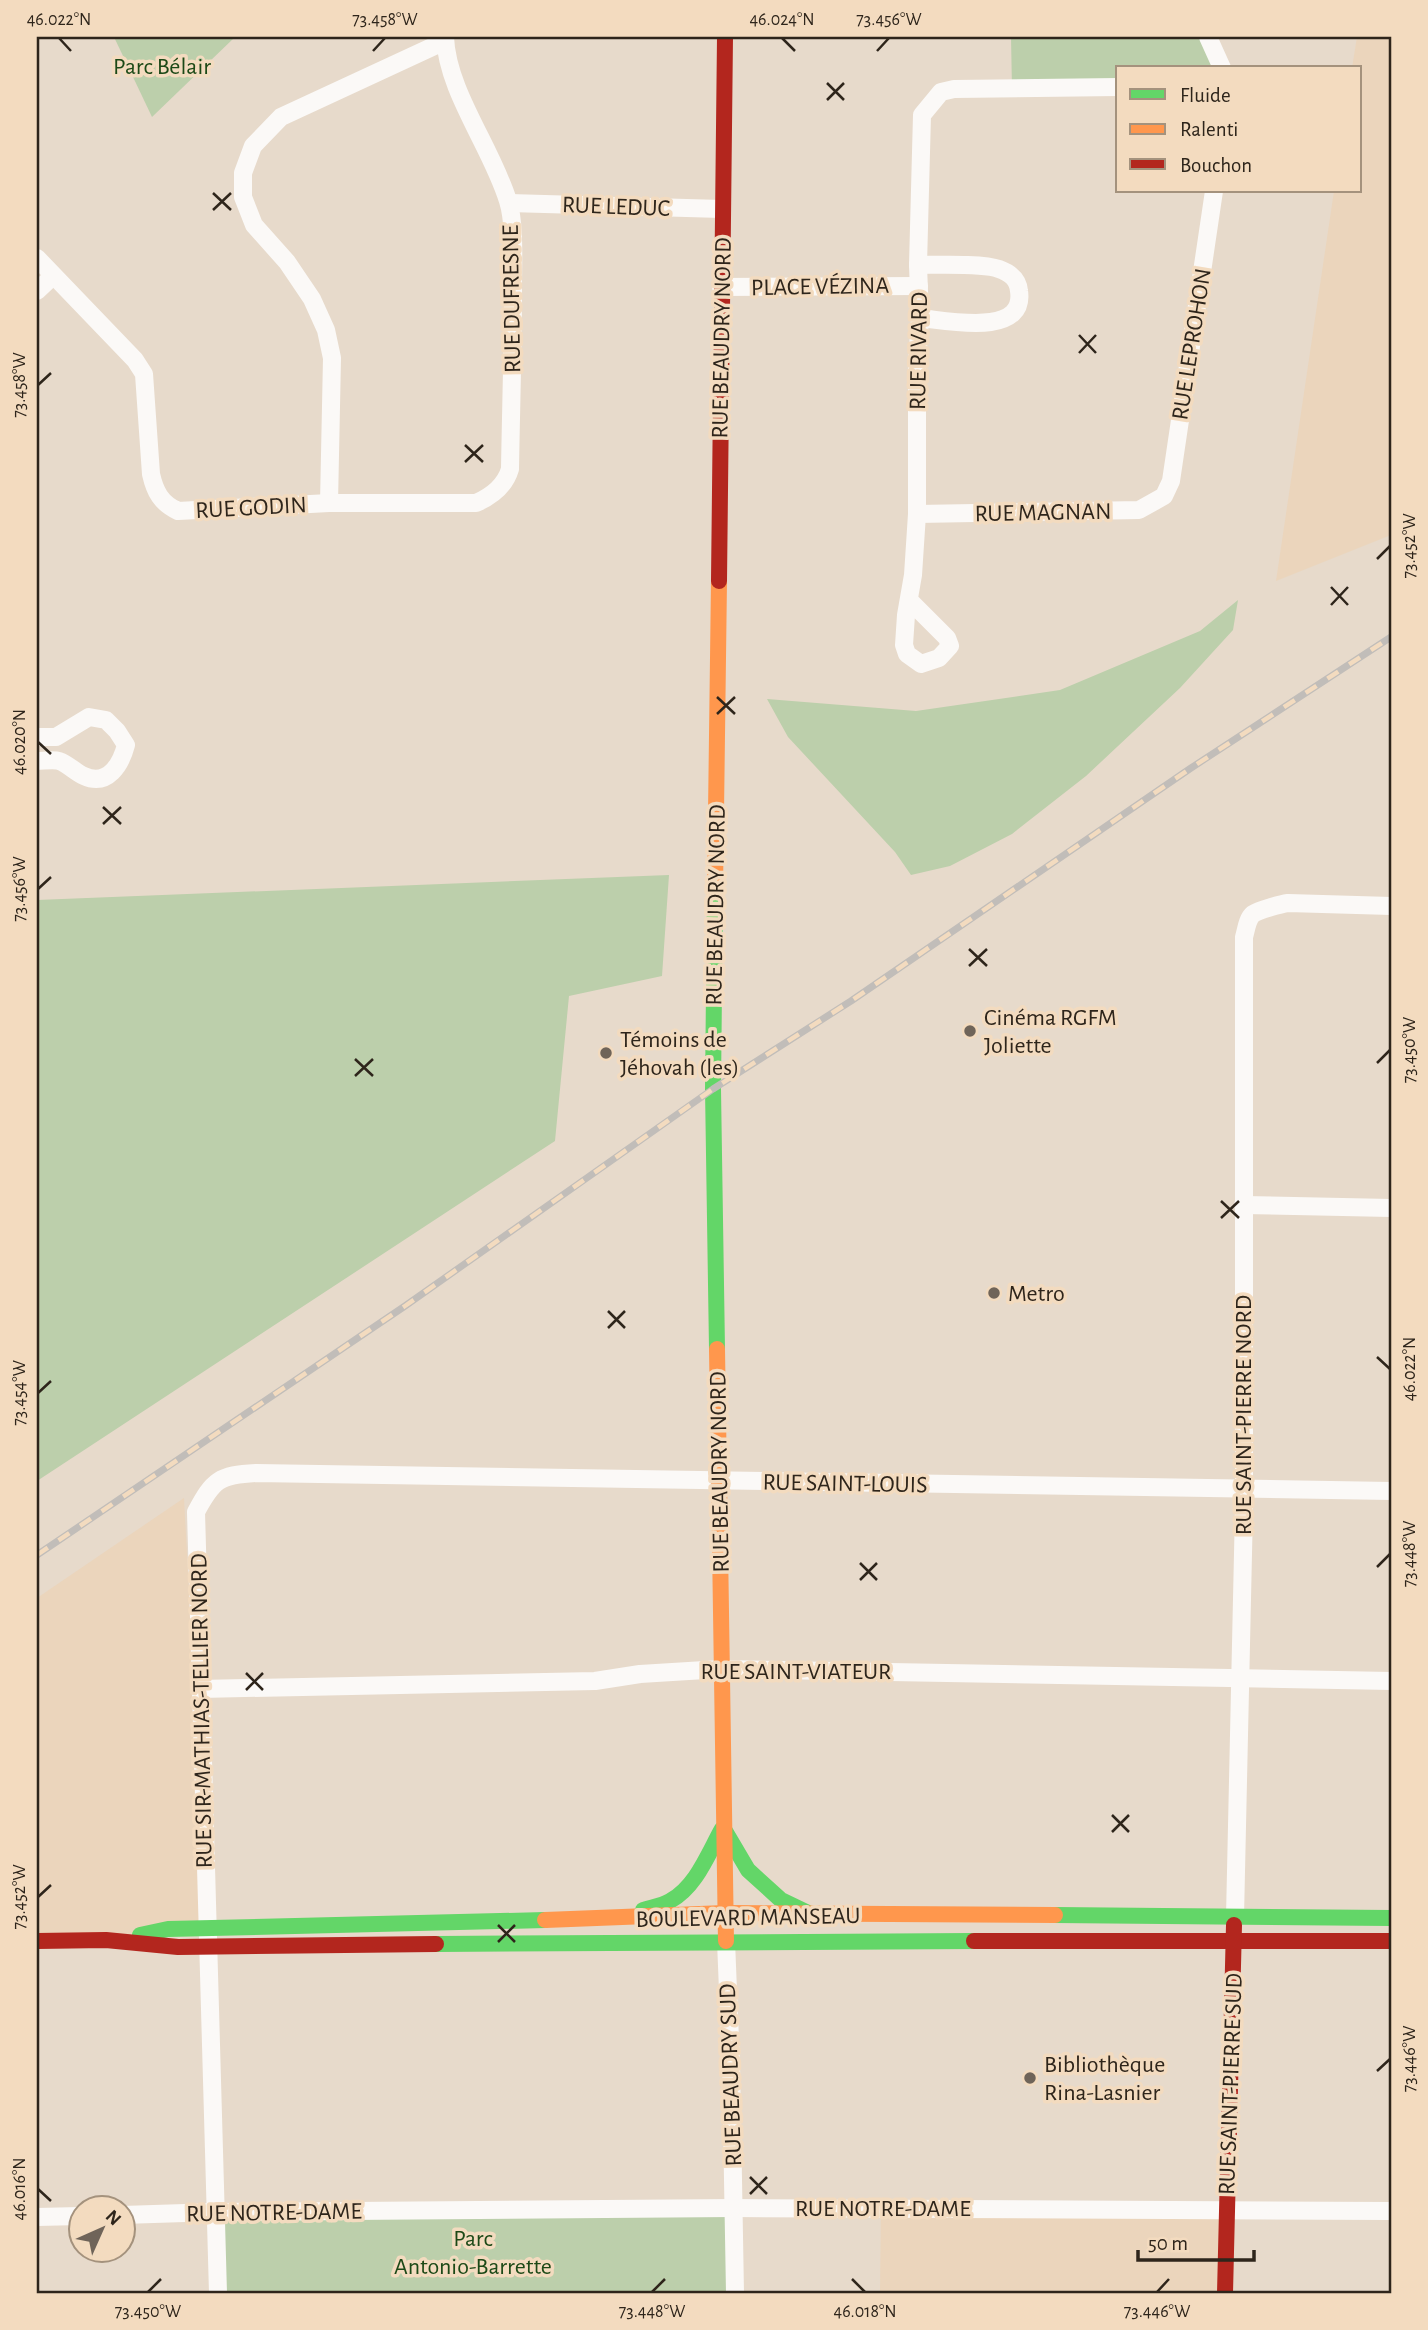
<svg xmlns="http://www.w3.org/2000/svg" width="1428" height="2330" font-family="'Alegreya Sans',sans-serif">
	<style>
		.built { fill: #ebd5bc }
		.green { fill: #bccfab }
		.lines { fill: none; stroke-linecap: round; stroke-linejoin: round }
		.street { stroke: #fbf9f7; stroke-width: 18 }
		.fast { stroke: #63d668; stroke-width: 16 }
		.slow { stroke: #ff974d; stroke-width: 16 }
		.jam { stroke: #b3261e; stroke-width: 16 }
		.rail-casing { stroke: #c1bdb9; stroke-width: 7 }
		.rail { stroke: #f3dbbf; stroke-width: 4.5; stroke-dasharray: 13; stroke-linecap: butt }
		.ticks { fill: none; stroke: #2e251b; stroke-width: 2.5 }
		.poi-dot { fill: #6f6459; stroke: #f3dbbf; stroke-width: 2.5 }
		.labels { text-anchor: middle; stroke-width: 7; stroke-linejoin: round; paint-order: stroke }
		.park-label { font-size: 24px; fill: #1c4917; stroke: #f3dbbf }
		.street-label { font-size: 24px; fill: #2e251b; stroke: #f3dbbf }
		.poi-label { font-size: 24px; fill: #2e251b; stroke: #f3dbbf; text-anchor: start }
		.neatline { fill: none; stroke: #2e251b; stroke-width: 2.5 }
		.ticks-label { font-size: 18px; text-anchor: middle; fill: #2e251b }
	</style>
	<rect width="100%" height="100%" fill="#e7dacb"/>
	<!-- built -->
	<g class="built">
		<polygon points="1357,37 1391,37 1391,535 1276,581 1334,191 1360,191 1360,68 1352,68"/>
		<polygon points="184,1498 207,1928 37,1941 37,1598"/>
		<polygon points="881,2207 1226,2209 1225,2293 880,2293"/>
	</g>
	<!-- green -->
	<g class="green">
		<polygon points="114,37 235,37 152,117"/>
		<polygon points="1011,37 1208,37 1222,68 1118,68 1118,87 1012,89"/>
		<polygon points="1238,600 1233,630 1180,688 1086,776 1012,834 950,866 911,875 895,852 788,737 767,699 916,711 1060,690 1200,631"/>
		<polygon points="669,875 662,976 569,996 555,1141 37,1481 37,900"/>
		<polygon points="734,2208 735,2293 218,2293 217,2212"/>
	</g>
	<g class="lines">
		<!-- street -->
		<g class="street">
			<polyline points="1208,37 1222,68"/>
			<polyline points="509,203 722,209"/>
			<path d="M37,258L135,360L144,374L151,474C155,492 161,503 178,511L329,503H476C492,496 505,486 510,469C511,408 513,347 513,286C513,262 515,223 508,201C492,148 447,91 445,37"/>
			<path d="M918,265C937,265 983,263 999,269C1010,273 1018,279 1019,291C1026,338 945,320 920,318"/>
			<polyline points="721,287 919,286"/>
			<polyline points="37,291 53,276"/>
			<polyline points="329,503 332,358 326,330 312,299 287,262 254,225 243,197 243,173 253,146 281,117 445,41"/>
			<polyline points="917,514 1139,510 1164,496 1171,481 1214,191"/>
			<polyline points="910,601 947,638 950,646 939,658 921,664 907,654 904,645 906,615 913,575 917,514 917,364 920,318 918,265 922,115 941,92 954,89 1118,87"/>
			<path d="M37,737H56L89,717L106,720L117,731L126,745C121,764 108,787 84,776C75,772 68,764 59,761C53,759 43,761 37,761"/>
			<polyline points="1243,1205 1391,1208"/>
			<polyline points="200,1689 595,1681 640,1674 721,1669 1391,1681"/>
			<path d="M1235,1917L1244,1508V937C1246,931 1247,919 1253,914C1259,910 1281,904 1288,903L1391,906"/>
			<polyline points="726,1941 731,2065 735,2293"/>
			<polyline points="122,2215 217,2212 734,2208 1391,2211"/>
			<polyline points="37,2217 80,2216"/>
			<path d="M218,2293L196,1512C213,1480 219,1475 256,1473L1391,1491"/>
		</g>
		<!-- fast -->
		<g class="fast">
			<polyline points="715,890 713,1089 717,1349"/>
			<polyline points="725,1831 748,1870 781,1900 806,1912"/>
			<path d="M643,1910C652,1907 662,1906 670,1901C696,1887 708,1854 722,1829"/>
			<polyline points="1055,1915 1391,1918"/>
			<polyline points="140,1935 168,1929 545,1920"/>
			<polyline points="436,1944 974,1941"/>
		</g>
		<!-- slow -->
		<g class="slow">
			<polyline points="715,890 719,581"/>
			<polyline points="717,1349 726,1941"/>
			<polyline points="545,1920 725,1913 1055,1915"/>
		</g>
		<!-- jam -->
		<g class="jam">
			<polyline points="719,581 725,37"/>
			<polyline points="37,1941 106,1940 178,1947 436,1944"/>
			<polyline points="974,1941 1391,1941"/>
			<polyline points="1225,2293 1234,1925"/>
		</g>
		<defs>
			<polyline id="rail" points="37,1555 405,1306 713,1089 851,1001 1191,768 1391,637"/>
		</defs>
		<!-- rail casing -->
		<use href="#rail" class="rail-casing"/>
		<!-- rail -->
		<use href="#rail" class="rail"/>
	</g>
	<!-- ticks -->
	<path class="ticks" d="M59,38L71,51M782,38L795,51M373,51L385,38M877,51L889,38M827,83L844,100M827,100L844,83M213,193L231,210M213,210L231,193M1079,335L1096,353M1079,353L1096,335M38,385L51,373M465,445L483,462M465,462L483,445M1377,559L1390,546M1331,587L1348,605M1331,605L1348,587M717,697L735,714M717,714L735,697M38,742L51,754M103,807L121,824M103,824L121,807M38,889L51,877M969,949L987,966M969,966L987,949M355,1059L373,1076M1377,1063L1390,1050M355,1076L373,1059M1221,1201L1239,1218M1221,1218L1239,1201M608,1311L625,1328M608,1328L625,1311M1377,1357L1390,1369M38,1393L51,1381M860,1563L877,1580M1377,1567L1390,1554M860,1580L877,1563M246,1673L263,1690M246,1690L263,1673M1112,1815L1129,1832M1112,1832L1129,1815M38,1897L51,1885M498,1925L515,1942M498,1942L515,1925M1377,2071L1390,2059M750,2177L767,2194M38,2189L51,2201M750,2194L767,2177M852,2279L865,2292M148,2292L161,2279M652,2292L665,2279M1157,2292L1169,2279"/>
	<!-- markers -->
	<g class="poi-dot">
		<circle cx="970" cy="1031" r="7"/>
		<circle cx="606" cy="1053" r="7"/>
		<circle cx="994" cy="1293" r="7"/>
		<circle cx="1030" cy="2078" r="7"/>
	</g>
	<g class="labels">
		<!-- park labels -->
		<g class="park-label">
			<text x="162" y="74">Parc Bélair</text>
			<text x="473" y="2246">Parc<tspan x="473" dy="28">Antonio-Barrette</tspan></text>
		</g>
		<!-- street labels -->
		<g class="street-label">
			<text transform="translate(616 206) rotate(2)" y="8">RUE LEDUC</text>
			<text transform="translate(820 286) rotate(-1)" y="8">PLACE VÉZINA</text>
			<text transform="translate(511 299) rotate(-91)" y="8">RUE DUFRESNE</text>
			<text transform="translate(721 338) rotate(-89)" y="8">RUE BEAUDRY NORD</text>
			<text transform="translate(1191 344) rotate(-81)" y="8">RUE LEPROHON</text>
			<text transform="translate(918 351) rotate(-89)" y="8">RUE RIVARD</text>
			<text transform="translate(251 507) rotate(-3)" y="8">RUE GODIN</text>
			<text transform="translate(1043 512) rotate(-1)" y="8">RUE MAGNAN</text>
			<text transform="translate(715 905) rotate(-89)" y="8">RUE BEAUDRY NORD</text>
			<text transform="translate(1243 1415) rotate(-90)" y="8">RUE SAINT-PIERRE NORD</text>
			<text transform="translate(719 1472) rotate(-91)" y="8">RUE BEAUDRY NORD</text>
			<text transform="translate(845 1483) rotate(1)" y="8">RUE SAINT-LOUIS</text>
			<text x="796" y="1679">RUE SAINT-VIATEUR</text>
			<text transform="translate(201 1711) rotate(-91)" y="8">RUE SIR-MATHIAS-TELLIER NORD</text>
			<text transform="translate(748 1917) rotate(-1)" y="8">BOULEVARD MANSEAU</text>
			<text transform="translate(730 2075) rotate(-92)" y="8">RUE BEAUDRY SUD</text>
			<text transform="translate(1230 2084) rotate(-88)" y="8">RUE SAINT-PIERRE SUD</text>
			<text x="883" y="2216">RUE NOTRE-DAME</text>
			<text transform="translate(274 2212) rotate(-1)" y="8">RUE NOTRE-DAME</text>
		</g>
		<!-- poi labels -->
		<g class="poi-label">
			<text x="984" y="1025">Cinéma RGFM<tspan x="984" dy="28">Joliette</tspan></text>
			<text x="620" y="1047">Témoins de<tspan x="620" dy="28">Jéhovah (les)</tspan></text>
			<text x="1008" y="1301">Metro</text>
			<text x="1044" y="2072">Bibliothèque<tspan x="1044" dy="28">Rina-Lasnier</tspan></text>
		</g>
	</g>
	<!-- border -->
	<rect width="1428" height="2330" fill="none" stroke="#f3dbbf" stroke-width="77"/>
	<!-- legend -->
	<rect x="1116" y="66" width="245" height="126" fill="#f3dbbf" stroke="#a4927d" stroke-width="2"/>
	<rect x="1130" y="89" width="35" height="10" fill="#63d668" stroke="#a4927d" stroke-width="2"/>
	<text x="1180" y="102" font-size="21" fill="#2e251b">Fluide</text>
	<rect x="1130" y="124" width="35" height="10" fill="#ff974d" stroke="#a4927d" stroke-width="2"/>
	<text x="1180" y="136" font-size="21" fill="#2e251b">Ralenti</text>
	<rect x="1130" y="159" width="35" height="10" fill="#b3261e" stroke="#a4927d" stroke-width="2"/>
	<text x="1180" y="172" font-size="21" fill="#2e251b">Bouchon</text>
	<!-- north arrow -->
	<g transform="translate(102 2229) rotate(45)"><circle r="33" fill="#f3dbbf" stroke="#a4927d" stroke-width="2"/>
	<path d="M0-5L12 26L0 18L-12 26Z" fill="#6f6459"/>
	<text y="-10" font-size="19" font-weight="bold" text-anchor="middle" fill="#2e251b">N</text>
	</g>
	<!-- scale -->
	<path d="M1138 2250v10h116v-10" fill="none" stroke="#2e251b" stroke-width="3.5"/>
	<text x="1148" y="2250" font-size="21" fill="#2e251b" stroke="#f3dbbf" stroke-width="5" paint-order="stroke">50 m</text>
	<rect x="38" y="38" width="1352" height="2254" class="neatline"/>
	<g class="ticks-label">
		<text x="59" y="25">46.022°N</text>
		<text x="385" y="25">73.458°W</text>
		<text x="782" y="25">46.024°N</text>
		<text x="889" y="25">73.456°W</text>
		<text transform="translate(19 385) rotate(-90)" y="6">73.458°W</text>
		<text transform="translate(1409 546) rotate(-90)" y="6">73.452°W</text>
		<text transform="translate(19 742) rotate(-90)" y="6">46.020°N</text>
		<text transform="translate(19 889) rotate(-90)" y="6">73.456°W</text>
		<text transform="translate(1409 1050) rotate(-90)" y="6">73.450°W</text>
		<text transform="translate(1409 1369) rotate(-90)" y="6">46.022°N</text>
		<text transform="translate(19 1393) rotate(-90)" y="6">73.454°W</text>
		<text transform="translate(1409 1554) rotate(-90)" y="6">73.448°W</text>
		<text transform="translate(19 1897) rotate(-90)" y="6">73.452°W</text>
		<text transform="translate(1409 2059) rotate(-90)" y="6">73.446°W</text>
		<text transform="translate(19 2189) rotate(-90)" y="6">46.016°N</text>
		<text x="148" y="2317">73.450°W</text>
		<text x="652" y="2317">73.448°W</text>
		<text x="865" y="2317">46.018°N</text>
		<text x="1157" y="2317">73.446°W</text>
	</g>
</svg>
